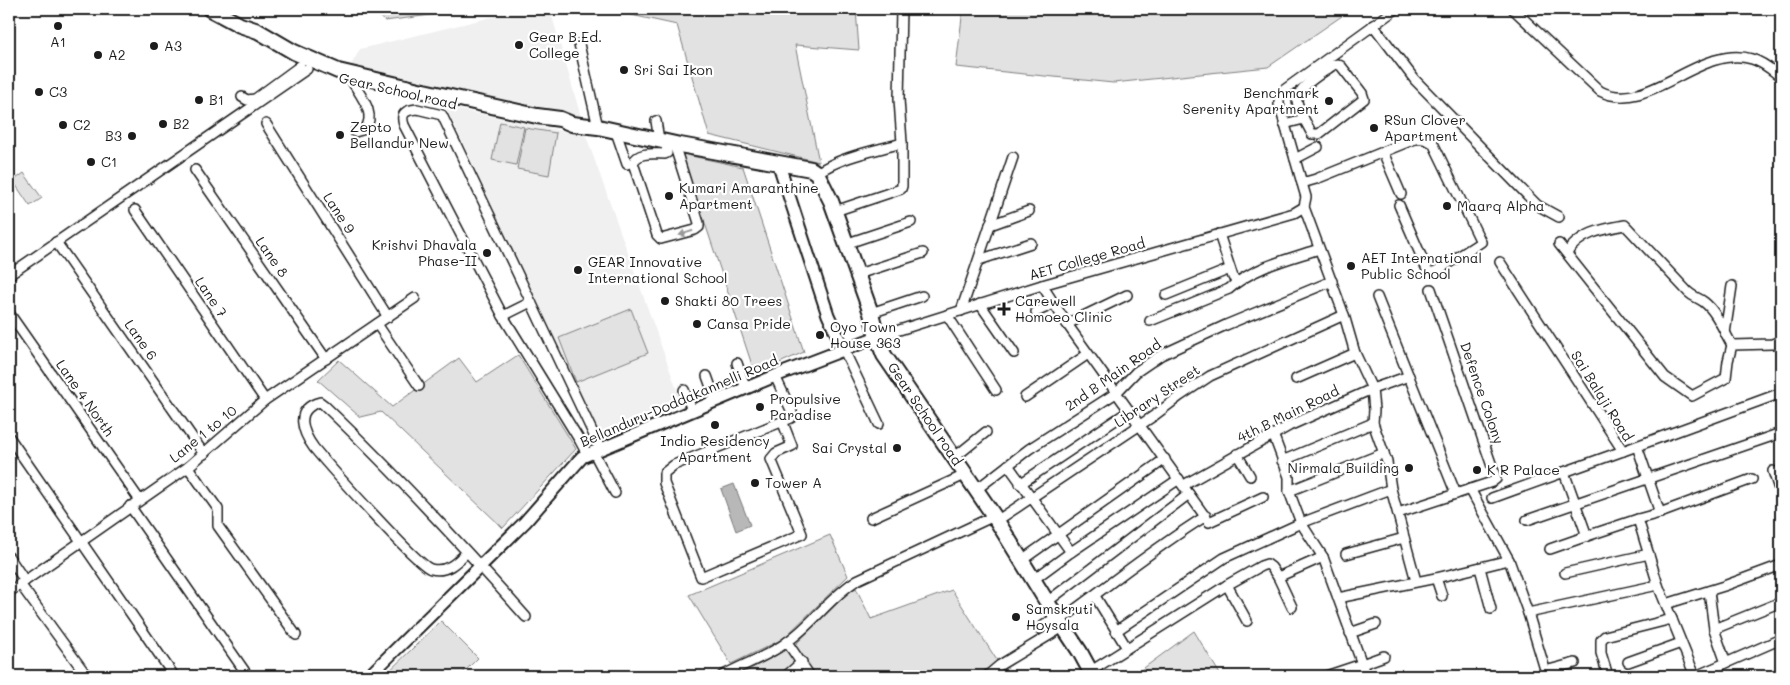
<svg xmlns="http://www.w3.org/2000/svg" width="1790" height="685" font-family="Mali,sans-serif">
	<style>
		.built { fill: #f0f0f0 }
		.green { fill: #e2e2e2; stroke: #7f7f7f }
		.water { fill: #b8b8b8; stroke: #7a7a7a }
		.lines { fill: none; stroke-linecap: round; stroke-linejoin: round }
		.minor-casing { stroke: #1c1c1c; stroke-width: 12 }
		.tertiary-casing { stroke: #1c1c1c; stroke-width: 15 }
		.secondary-casing { stroke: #1c1c1c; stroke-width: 18 }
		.minor { stroke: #fff; stroke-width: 9 }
		.tertiary { stroke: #fff; stroke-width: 11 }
		.secondary { stroke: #fff; stroke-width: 14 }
		.oneway { fill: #999 }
		.poi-dot { fill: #1c1c1c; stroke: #fff; stroke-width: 2 }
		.labels { text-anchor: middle; stroke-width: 4.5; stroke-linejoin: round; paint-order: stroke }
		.poi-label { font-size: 14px; fill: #1c1c1c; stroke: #fff; text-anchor: start }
		.street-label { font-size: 14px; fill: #1c1c1c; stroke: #fff }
	</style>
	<rect width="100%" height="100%" fill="#fff"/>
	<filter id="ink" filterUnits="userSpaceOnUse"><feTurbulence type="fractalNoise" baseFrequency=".02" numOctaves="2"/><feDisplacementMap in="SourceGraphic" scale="10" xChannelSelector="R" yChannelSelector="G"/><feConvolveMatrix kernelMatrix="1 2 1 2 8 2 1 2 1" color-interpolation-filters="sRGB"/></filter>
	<g filter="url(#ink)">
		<!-- built -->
		<g class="built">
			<polygon points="525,9 550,9 581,117 403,82 350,67 360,49"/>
			<polygon points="446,107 586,136 682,404 601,437"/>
		</g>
		<!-- green -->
		<g class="green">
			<polygon points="371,9 476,9 385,21"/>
			<polygon points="604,9 856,9 859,50 795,45 819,162 709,135 677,25"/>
			<polygon points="963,9 1352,9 1268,67 1113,83 956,67"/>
			<polygon points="500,122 524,127 516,165 492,160"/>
			<polygon points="525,128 556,133 549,175 517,169"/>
			<polygon points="682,154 743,167 804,352 755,374"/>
			<polygon points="24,173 42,198 30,206 13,181"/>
			<polygon points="631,309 648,353 576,382 559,338"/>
			<polygon points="518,355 576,449 503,528 381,412 360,417 318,380 339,360 392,407 459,358 477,382"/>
			<polygon points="830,535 848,576 783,639 731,664 689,595"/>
			<polygon points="856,588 871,619 952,590 1007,676 738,676 796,644 849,592"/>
			<polygon points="441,621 478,658 460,676 384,676"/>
			<polygon points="1194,631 1221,676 1138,676 1137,673"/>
		</g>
		<!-- water -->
		<polygon class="water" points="734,484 750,525 736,531 721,489"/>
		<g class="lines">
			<defs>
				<g id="minor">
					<polyline points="1396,9 1284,90 1279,98 1279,104 1306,197 1304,207 1344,315 1355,353 1372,389 1374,410 1373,423 1387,462 1391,489 1416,581"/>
					<path d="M1513,9L1600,91C1648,116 1700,43 1752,59C1763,62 1773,71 1781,77"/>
					<polyline points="1373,25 1415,80 1537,205 1559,217"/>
					<polyline points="579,44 598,127"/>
					<path d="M352,81C360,95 377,114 365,129L355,132"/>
					<polyline points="242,97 247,100 255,99 300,66"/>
					<path d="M417,109L442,115L531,302L503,316L404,125C400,113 406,110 417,109Z"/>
					<polyline points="656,121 659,140"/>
					<polyline points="266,124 388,317"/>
					<path d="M1284,124L1304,119C1302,113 1297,106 1297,100C1298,86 1323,73 1333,65L1337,64L1341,66L1362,93L1364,99L1319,134H1312L1304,119"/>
					<polyline points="616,132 627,164"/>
					<path d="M666,142L667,153L665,154C654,154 638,151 633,163L657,235L661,239L695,230L699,227V223L674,144"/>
					<polyline points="1383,152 1401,194"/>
					<polyline points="1295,159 1318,147"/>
					<polyline points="195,170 326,359"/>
					<path d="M817,173C842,156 874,151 902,143L899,99L901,9"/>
					<path d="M1302,183L1316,179L1415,139C1422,138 1426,139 1433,143L1481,242L1438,270L1434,272H1428L1399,205"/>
					<polyline points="135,210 265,400"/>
					<polyline points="835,211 901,189 902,186 902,143"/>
					<polyline points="990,225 1029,211"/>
					<polyline points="1219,234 1233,277 1237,282"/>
					<polyline points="56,242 204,454"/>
					<polyline points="848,243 911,222"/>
					<polyline points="1559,244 1665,377 1692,396 1726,378 1728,361 1732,345 1772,344 1781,341"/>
					<path d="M1567,253C1579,233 1603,229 1625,225L1688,292C1693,297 1699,298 1704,302C1717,312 1724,332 1732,345"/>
					<polyline points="979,260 1031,243"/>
					<polyline points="1500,262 1623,451 1564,472 1587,536 1638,519 1658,585 1695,676"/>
					<polyline points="858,274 923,253"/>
					<polyline points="9,275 307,69"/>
					<polyline points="1042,285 1067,324 1209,522 1263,497"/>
					<polyline points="1166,295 1230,269"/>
					<polyline points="1377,297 1456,494"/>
					<polyline points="531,302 600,448"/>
					<polyline points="980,304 1014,353"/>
					<polyline points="961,311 1013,157"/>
					<polyline points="1036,312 1054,304"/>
					<polyline points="9,313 139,499"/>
					<polyline points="871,313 922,296"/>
					<polyline points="947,315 996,390"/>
					<polyline points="503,316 580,441 587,454"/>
					<path d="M1150,321L1229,289C1253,267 1289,259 1319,249"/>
					<polyline points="377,324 419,386"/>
					<polyline points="1067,324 1127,295"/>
					<polyline points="1725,333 1732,286"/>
					<polyline points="877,337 1042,285 1294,213 1304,207"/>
					<polyline points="844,350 879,424"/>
					<polyline points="737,363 746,389"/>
					<polyline points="707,376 716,401"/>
					<polyline points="775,376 792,412 791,418 674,465 664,473 664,483 701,577 802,534 771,459 776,453 792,446 783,423"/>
					<polyline points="1296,379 1355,353"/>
					<polyline points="684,390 692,410"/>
					<polyline points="1025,397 1088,354"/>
					<polyline points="1273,434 1289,477 1289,491 1301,523 1323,557 1362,664 1326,676"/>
					<polyline points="9,437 174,676"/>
					<polyline points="1637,446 1660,513"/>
					<polyline points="593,451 615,493"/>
					<polyline points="1623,451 1781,393"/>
					<polyline points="1237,454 1250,476"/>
					<polyline points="955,457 986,432"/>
					<polyline points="1282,461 1373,423"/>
					<polyline points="1008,465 1071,552"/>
					<polyline points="188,467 218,509 218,526 296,635"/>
					<polyline points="1773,471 1781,495"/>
					<polyline points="1020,484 1129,411"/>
					<polyline points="1184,485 1289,426 1372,389 1409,376"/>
					<polyline points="977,489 1029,449 1116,393 1136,372 1161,355 1226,325 1332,281"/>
					<polyline points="1470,489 1509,560 1528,613 1547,676"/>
					<polyline points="1289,491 1384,453"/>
					<polyline points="1492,498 1564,472"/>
					<polyline points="130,506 248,676"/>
					<polyline points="1398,513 1492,482 1496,479 1495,475 1431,289"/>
					<polyline points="871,518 967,474"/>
					<polyline points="1638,519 1660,513 1752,479"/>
					<polyline points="998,520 1155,415 1180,396 1210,376 1344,315"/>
					<polyline points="1527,520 1781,433"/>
					<polyline points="1550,549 1587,536"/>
					<path d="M467,552C457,562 447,573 431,569C418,566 329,466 314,448C303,433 293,409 320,402L324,405C394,472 461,544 526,617"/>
					<polyline points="1346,554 1404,538"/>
					<polyline points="9,557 25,581"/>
					<polyline points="1022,560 1165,459"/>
					<polyline points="1480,568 1491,609"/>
					<polyline points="1565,573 1649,554"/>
					<polyline points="1278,577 1292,607"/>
					<polyline points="1436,578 1442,596"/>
					<polyline points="1033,580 1071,552 1179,479"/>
					<polyline points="20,584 87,676"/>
					<polyline points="1227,585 1247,621"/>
					<polyline points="1709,591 1714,629 1726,663"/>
					<polyline points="9,592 188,467 265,400 415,298"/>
					<polyline points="1095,596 1127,648"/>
					<polyline points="1338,598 1436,578 1509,560"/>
					<polyline points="1047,602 1189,494"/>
					<polyline points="1666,604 1724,586 1781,565"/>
					<polyline points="1528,613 1658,585"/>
					<path d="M1059,621C1108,586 1154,548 1206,516"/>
					<polyline points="1039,629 1056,617"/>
					<polyline points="1714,629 1781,602"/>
					<polyline points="1116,631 1224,558 1301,523 1391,489"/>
					<polyline points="1350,633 1376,624"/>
					<polyline points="787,642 810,676"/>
					<polyline points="1628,662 1681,643"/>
					<polyline points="1091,671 1227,585 1261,566 1267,564 1271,567 1278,577 1323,557"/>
					<polyline points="1545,671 1575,663"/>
					<path d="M722,676C743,664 767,657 787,642C813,624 830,597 857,580L994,516"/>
					<polyline points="786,676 802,662"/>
					<polyline points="987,676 1000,665 1063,627"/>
					<polyline points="1365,676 1362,664 1384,656"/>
					<polyline points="1608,676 1601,653 1601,640 1605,636 1672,619"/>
					<polyline points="1696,676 1781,639"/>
				</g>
				<g id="tertiary">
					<polyline points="778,162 828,315 844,350"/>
					<polyline points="369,676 525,522 582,457 775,376 877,337"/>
				</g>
				<polyline id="secondary" points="210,9 240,25 258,31 294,52 338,71 419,90 537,116 560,119 572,124 598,127 680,145 811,169 817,173 831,201 871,313 877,337 884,355 994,516 1047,602 1080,652 1093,676"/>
			</defs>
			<!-- minor casing -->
			<use href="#minor" class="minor-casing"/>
			<!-- tertiary casing -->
			<use href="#tertiary" class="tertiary-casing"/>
			<!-- secondary casing -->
			<use href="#secondary" class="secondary-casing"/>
			<!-- minor -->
			<use href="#minor" class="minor"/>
			<!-- tertiary -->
			<use href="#tertiary" class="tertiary"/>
			<!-- secondary -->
			<use href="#secondary" class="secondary"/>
		</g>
		<!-- one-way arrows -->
		<defs><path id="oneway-solid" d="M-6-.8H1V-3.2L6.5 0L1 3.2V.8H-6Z" transform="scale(1.25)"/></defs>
		<use class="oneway" href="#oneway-solid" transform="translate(686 233) rotate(163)"/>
	</g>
	<!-- markers -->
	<g class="poi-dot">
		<circle cx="58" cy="26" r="5"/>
		<circle cx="519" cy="45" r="5"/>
		<circle cx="154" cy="46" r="5"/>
		<circle cx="98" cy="55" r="5"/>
		<circle cx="624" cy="70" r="5"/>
		<circle cx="39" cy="92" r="5"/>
		<circle cx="199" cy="100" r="5"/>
		<circle cx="1329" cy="101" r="5"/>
		<circle cx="163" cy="124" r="5"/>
		<circle cx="63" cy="125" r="5"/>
		<circle cx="1374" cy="128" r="5"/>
		<circle cx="340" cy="135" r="5"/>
		<circle cx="132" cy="136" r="5"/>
		<circle cx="91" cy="162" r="5"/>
		<circle cx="669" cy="196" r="5"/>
		<circle cx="1447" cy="206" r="5"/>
		<circle cx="487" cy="253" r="5"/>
		<circle cx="1351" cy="266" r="5"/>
		<circle cx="578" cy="270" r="5"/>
		<circle cx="665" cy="301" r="5"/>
		<path d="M1001.5 301.5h5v5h5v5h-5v5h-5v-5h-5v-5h5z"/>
		<circle cx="697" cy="324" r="5"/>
		<circle cx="820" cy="335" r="5"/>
		<circle cx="760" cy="407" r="5"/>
		<circle cx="715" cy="425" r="5"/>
		<circle cx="897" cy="448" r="5"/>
		<circle cx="1409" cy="468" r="5"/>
		<circle cx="1477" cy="470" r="5"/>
		<circle cx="755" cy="483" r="5"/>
		<circle cx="1016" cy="617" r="5"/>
	</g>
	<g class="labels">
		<!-- poi labels -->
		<g class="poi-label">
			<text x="529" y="42">Gear B.Ed.<tspan x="529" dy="16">College</tspan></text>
			<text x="58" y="47" text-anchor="middle">A1</text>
			<text x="164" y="51">A3</text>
			<text x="108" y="60">A2</text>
			<text x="634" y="75">Sri Sai Ikon</text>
			<text x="49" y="97">C3</text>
			<text x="1319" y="98" text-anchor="end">Benchmark<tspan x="1319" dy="16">Serenity Apartment</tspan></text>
			<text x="209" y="105">B1</text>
			<text x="1384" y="125">RSun Clover<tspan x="1384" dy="16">Apartment</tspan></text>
			<text x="173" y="129">B2</text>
			<text x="73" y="130">C2</text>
			<text x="350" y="132">Zepto<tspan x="350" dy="16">Bellandur New</tspan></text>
			<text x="122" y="141" text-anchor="end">B3</text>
			<text x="101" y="167">C1</text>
			<text x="679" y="193">Kumari Amaranthine<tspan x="679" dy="16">Apartment</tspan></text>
			<text x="1457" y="211">Maarq Alpha</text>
			<text x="477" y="250" text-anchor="end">Krishvi Dhavala<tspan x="477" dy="16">Phase-II</tspan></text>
			<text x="1361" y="263">AET International<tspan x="1361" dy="16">Public School</tspan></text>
			<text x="588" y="267">GEAR Innovative<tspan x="588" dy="16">International School</tspan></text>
			<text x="675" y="306">Shakti 80 Trees</text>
			<text x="1015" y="306">Carewell<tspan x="1015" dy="16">Homoeo Clinic</tspan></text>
			<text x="707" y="329">Cansa Pride</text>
			<text x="830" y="332">Oyo Town<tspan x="830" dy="16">House 363</tspan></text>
			<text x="770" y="404">Propulsive<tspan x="770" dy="16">Paradise</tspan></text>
			<text x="715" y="446" text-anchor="middle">Indio Residency<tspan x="715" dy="16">Apartment</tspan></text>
			<text x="887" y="453" text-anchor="end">Sai Crystal</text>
			<text x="1399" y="473" text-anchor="end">Nirmala Building</text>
			<text x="1487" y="475">K R Palace</text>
			<text x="765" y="488">Tower A</text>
			<text x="1026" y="614">Samskruti<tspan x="1026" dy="16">Hoysala</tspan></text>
		</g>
		<!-- street labels -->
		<g class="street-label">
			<text transform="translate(398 91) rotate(13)" y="5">Gear School road</text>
			<text transform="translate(339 213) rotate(57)" y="5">Lane 9</text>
			<text transform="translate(272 257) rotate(55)" y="5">Lane 8</text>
			<text transform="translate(1087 259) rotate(-16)" y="5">AET College Road</text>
			<text transform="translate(211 297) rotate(56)" y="5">Lane 7</text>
			<text transform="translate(141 340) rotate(55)" y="5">Lane 6</text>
			<text transform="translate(1113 375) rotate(-35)" y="5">2nd B Main Road</text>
			<text transform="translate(1482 393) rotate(71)" y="5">Defence Colony</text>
			<text transform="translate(1157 396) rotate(-34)" y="5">Library Street</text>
			<text transform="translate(1602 396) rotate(58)" y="5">Sai Balaji Road</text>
			<text transform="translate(85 398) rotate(55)" y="5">Lane 4 North</text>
			<text transform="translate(679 401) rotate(-23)" y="5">Bellanduru-Doddakannelli Road</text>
			<text transform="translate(925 414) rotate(56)" y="5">Gear School road</text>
			<text transform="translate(1288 414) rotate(-26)" y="5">4th B Main Road</text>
			<text transform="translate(203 434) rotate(-39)" y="5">Lane 1 to 10</text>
		</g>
	</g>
	<!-- margin -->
	<rect width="1790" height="685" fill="none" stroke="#fff" stroke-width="30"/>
	<rect x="15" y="15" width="1760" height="655" fill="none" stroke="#1c1c1c" stroke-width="2" filter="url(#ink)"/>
</svg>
